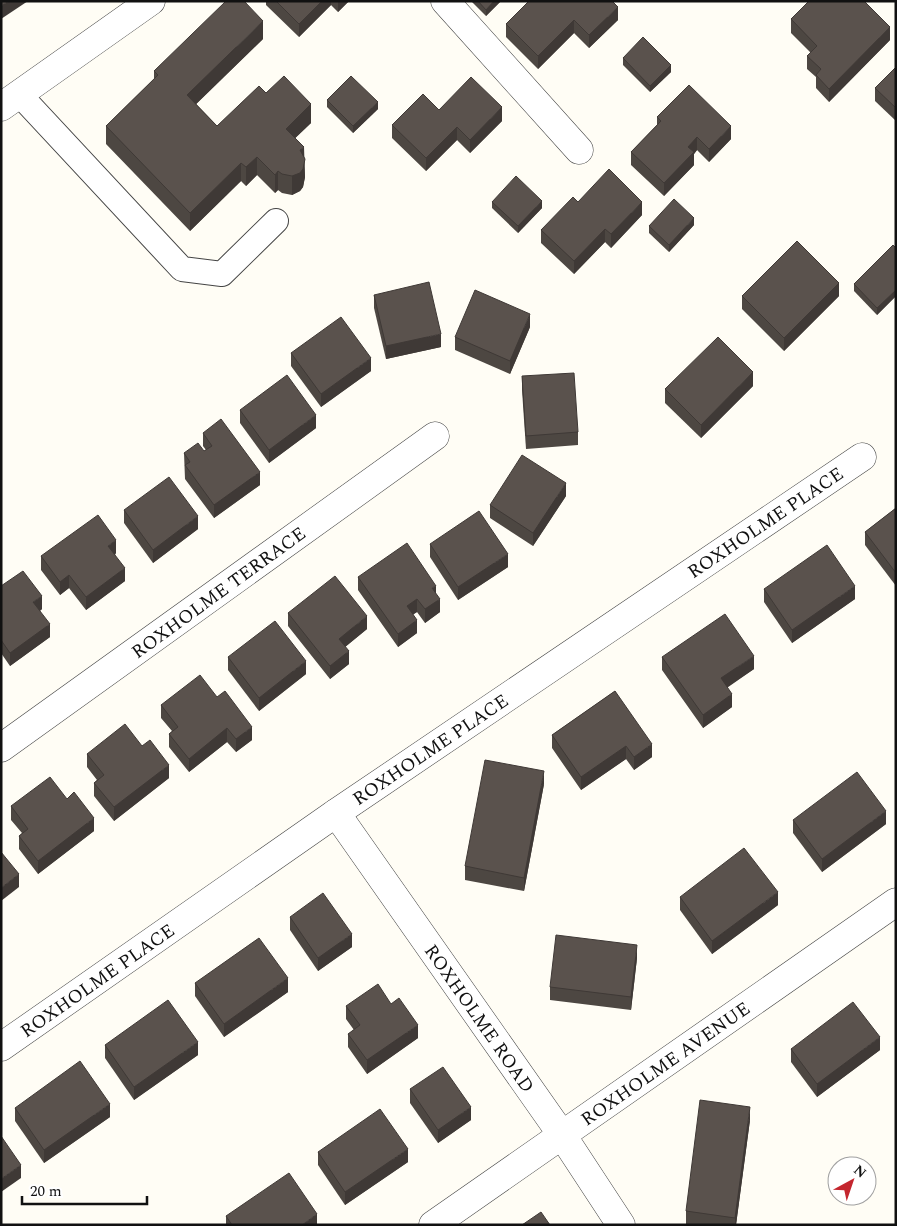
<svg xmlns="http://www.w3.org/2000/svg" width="897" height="1226" font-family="Spectral,serif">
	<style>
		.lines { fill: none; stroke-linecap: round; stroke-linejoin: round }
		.service-casing { stroke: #444; stroke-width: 26 }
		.minor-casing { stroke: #444; stroke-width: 29 }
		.service { stroke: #fff; stroke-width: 24 }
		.minor { stroke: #fff; stroke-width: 28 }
		.wall { fill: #4d4742 }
		.shaded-wall { fill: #3f3936 }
		.building { fill: #5a524d; stroke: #3f3936 }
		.labels { text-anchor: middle; stroke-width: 5; stroke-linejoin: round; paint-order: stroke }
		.street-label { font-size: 19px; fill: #111; stroke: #fff }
	</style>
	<rect width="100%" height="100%" fill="#fffdf5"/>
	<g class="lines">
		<defs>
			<polyline id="service" points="19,94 182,269 222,274 276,221"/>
			<g id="minor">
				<polyline points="445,1 579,150"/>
				<polyline points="1,107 151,1"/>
				<polyline points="1,748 435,436"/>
				<polyline points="336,813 562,1135 621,1225"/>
				<polyline points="1,1047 336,813 862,457"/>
				<polyline points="433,1225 896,902"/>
			</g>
		</defs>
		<!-- service casing -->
		<use href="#service" class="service-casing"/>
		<!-- minor casing -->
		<use href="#minor" class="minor-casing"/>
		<!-- service -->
		<use href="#service" class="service"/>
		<!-- minor -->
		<use href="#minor" class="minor"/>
	</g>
	<!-- wall -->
	<g class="wall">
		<polygon points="266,1 349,1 338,12 331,5 299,37 266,5"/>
		<polygon points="471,1 501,1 486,16"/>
		<polygon points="556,2 618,20 589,48 574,33 538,69 506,37 506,24"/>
		<polygon points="791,19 890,40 829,102 816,88 816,77 807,69 807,56 811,53 791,33"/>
		<polygon points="263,39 196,104 217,126 266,93 311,123 295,138 304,158 305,177 303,187 300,191 292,195 282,193 278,190 275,193 257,175 246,186 241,181 190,231 106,144 106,126 154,79 154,71"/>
		<polygon points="623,58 671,72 650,92 623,65"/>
		<polygon points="896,67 896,121 875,101 875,88"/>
		<polygon points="327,100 378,109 353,133 327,107"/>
		<polygon points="439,110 502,121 470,153 457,140 426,171 392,138 392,125"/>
		<polygon points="657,117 731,139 709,162 697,150 694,154 694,165 664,196 631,165 631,152 657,125"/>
		<polygon points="492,202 542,208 518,233 492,208"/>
		<polygon points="578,202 642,215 611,248 605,242 574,274 541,243 541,230"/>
		<polygon points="694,225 669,252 649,233 649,226"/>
		<polygon points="896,248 896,296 877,315 854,291 854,284"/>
		<polygon points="374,295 441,347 386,359 374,308"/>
		<polygon points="742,296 839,296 784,351 742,309"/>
		<polygon points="530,327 510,374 455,350 455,337"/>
		<polygon points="291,353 371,371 321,407 291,366"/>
		<polygon points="522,376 578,432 578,445 526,449 522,390"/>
		<polygon points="753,386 701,438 665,403 665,389"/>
		<polygon points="240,410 316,428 269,463 240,423"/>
		<polygon points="203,433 260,485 214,518 185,479 184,453 204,451 206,450 203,446"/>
		<polygon points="566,496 533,546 490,518 490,505"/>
		<polygon points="896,508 896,586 865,545 865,532"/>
		<polygon points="124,510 198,529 153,563 124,523"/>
		<polygon points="430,544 508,567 458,600 430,557"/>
		<polygon points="116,553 115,555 125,581 86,610 69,588 60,595 41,570 41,556"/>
		<polygon points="358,577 436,594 440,612 425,623 417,612 413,614 417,633 398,647 358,590"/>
		<polygon points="1,586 42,609 40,611 50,637 10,666 1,653"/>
		<polygon points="764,589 855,599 792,643 764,602"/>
		<polygon points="288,613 367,629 345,647 349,664 330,679 288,626"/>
		<polygon points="228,657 306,674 259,711 228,670"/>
		<polygon points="662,657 754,669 727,687 732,707 703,728 662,670"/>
		<polygon points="615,691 652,757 634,770 626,759 581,790 552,748 552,735"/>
		<polygon points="217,697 252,740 236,752 227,742 189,772 169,747 169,734 172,731 161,718 161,705"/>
		<polygon points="142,746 169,778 114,821 94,796 94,783 97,780 87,767 87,754"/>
		<polygon points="544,784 524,891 465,880 465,866"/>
		<polygon points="67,799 94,831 38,874 19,849 19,836 22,833 11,820 11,806"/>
		<polygon points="793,820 886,824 822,872 793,833"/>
		<polygon points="680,897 778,905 712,954 680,910"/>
		<polygon points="290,917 352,947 318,971 290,930"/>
		<polygon points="637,958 631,1010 550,1000 550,987"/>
		<polygon points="195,983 288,992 224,1037 195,996"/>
		<polygon points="346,1006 418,1038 367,1074 348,1047 348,1034 354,1030 346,1019"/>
		<polygon points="105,1045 198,1055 134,1100 105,1058"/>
		<polygon points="791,1049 880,1050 817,1097 791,1062"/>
		<polygon points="410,1089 471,1120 438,1143 410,1103"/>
		<polygon points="15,1108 110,1117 44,1163 15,1121"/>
		<polygon points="750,1120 736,1225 686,1224 686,1211"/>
		<polygon points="318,1152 408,1162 345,1205 318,1165"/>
		<polygon points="226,1216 317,1225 226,1225"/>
	</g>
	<!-- shaded-wall -->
	<g class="shaded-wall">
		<polygon points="9,1 28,1 1,19 1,6"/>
		<polygon points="322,1 331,1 331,5 299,37 299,24"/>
		<polygon points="338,1 349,1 338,12"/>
		<polygon points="494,1 501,1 486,16 486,10"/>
		<polygon points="618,7 618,20 589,48 589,35"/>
		<polygon points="574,20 574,33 538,69 538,56"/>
		<polygon points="263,21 263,39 187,113 187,95"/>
		<polygon points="890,27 890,40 829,102 829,89"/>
		<polygon points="671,65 671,72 650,92 650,86"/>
		<polygon points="378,102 378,109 353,133 353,126"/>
		<polygon points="311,104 311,123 286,147 286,129"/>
		<polygon points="502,107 502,121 470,153 470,140"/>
		<polygon points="731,126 731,139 709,162 709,149"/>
		<polygon points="457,127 457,140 426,171 426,158"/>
		<polygon points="697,137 697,150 694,154 694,165 664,196 664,183 688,147"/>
		<polygon points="304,147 305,177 303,187 300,191 292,195 292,176 300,150"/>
		<polygon points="257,157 257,175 246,186 246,167"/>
		<polygon points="241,163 241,181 190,231 190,213"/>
		<polygon points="278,171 278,190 275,193 275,175"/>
		<polygon points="542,201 542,208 518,233 518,226"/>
		<polygon points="642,202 642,215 611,248 611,234"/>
		<polygon points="694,218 694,225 669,252 669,245"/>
		<polygon points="605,229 605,242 574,274 574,261"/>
		<polygon points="839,283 839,296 784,351 784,338"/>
		<polygon points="896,290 896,296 877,315 877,308"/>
		<polygon points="530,314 530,327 510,374 510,361"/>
		<polygon points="441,334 441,347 386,359 386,346"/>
		<polygon points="371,358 371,371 321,407 321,394"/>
		<polygon points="753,372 753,386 701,438 701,425"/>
		<polygon points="316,415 316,428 269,463 269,450"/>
		<polygon points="260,472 260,485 214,518 214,505"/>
		<polygon points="566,483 566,496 533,546 533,533"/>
		<polygon points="198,516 198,529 153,563 153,550"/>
		<polygon points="116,540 116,553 108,559 108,546"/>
		<polygon points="508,554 508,567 458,600 458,587"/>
		<polygon points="125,568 125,581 86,610 86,597"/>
		<polygon points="69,575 69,588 60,595 60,582"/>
		<polygon points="436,586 436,599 432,588"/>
		<polygon points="855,586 855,599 792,643 792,630"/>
		<polygon points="42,596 42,609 33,615 33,602"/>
		<polygon points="417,599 417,612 407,619 407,606"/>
		<polygon points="440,599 440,612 425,623 425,609"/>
		<polygon points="367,616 367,629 339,652 339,639"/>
		<polygon points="417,620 417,633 398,647 398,634"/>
		<polygon points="50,624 50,637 10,666 10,653"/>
		<polygon points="349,651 349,664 330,679 330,666"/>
		<polygon points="754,656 754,669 721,692 721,678"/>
		<polygon points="306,661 306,674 259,711 259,698"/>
		<polygon points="732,694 732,707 703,728 703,715"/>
		<polygon points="252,727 252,740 236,752 236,739"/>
		<polygon points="227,728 227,742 189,772 189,759"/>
		<polygon points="652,744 652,757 634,770 634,757"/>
		<polygon points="626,746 626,759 581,790 581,777"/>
		<polygon points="169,765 169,778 114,821 114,807"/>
		<polygon points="544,771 544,784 524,891 524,878"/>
		<polygon points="886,811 886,824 822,872 822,859"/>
		<polygon points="94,818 94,831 38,874 38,861"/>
		<polygon points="19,874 19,887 1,901 1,888"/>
		<polygon points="778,892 778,905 712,954 712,941"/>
		<polygon points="352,934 352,947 318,971 318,958"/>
		<polygon points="637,945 637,958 631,1010 631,997"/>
		<polygon points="288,978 288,992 224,1037 224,1024"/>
		<polygon points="418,1025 418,1038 367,1074 367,1060"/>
		<polygon points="880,1037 880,1050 817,1097 817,1084"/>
		<polygon points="198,1042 198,1055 134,1100 134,1087"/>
		<polygon points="110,1104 110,1117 44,1163 44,1150"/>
		<polygon points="471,1107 471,1120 438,1143 438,1130"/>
		<polygon points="750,1107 750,1120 736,1225 735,1225 735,1218"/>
		<polygon points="408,1149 408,1162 345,1205 345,1192"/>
		<polygon points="21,1165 21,1178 1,1192 1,1179"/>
		<polygon points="317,1214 317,1225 302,1225"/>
	</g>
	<!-- building -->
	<g class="building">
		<polygon points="1,1 9,1 1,6"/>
		<polygon points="226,1 244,1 263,21 187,95 217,126 259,86 266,93 284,76 311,104 286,129 304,147 300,150 305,159 303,169 300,173 292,176 282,174 278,171 275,175 257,157 246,167 241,163 190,213 106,126 158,75 154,71"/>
		<polygon points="276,1 322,1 299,24"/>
		<polygon points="478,1 494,1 486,10"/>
		<polygon points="529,1 555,1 556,2 557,1 612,1 618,7 589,35 574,20 538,56 506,24"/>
		<polygon points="809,1 864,1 890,27 829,89 816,75 821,69 807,56 817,46 791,19"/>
		<polygon points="643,37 671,65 650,86 623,58"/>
		<polygon points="896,67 896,108 875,88"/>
		<polygon points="351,76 378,102 353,126 327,100"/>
		<polygon points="471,77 502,107 470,140 457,127 426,158 392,125 423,94 439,110"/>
		<polygon points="689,85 731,126 709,149 697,137 688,147 694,152 664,183 631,152 661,121 657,117"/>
		<polygon points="609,169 642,202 611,234 605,229 574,261 541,230 573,197 578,202"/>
		<polygon points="516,176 542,201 518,226 492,202"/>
		<polygon points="674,199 694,218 669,245 649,226"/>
		<polygon points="797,241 839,283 784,338 742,296"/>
		<polygon points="893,245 896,248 896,290 877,308 854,284"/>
		<polygon points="429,282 441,334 386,346 374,295"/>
		<polygon points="475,290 530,314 510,361 455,337"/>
		<polygon points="341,317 371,358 321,394 291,353"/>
		<polygon points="718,337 753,372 701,425 665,389"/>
		<polygon points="574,373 578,432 526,436 522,376"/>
		<polygon points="287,375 316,415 269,450 240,410"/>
		<polygon points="221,419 260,472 214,505 185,465 190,462 184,453 198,443 204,451 212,446 203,433"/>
		<polygon points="522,455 566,483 533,533 490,505"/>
		<polygon points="169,477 198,516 153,550 124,510"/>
		<polygon points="896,508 896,573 865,532"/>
		<polygon points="479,511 508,554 458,587 430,544"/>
		<polygon points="98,515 116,540 108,546 125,568 86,597 69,575 60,582 41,556"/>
		<polygon points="407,543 436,586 432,588 440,599 425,609 417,599 407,606 417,620 398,634 358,577"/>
		<polygon points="827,545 855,586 792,630 764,589"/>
		<polygon points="23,571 42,596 33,602 50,624 10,653 1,640 1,586"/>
		<polygon points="335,576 367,616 339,639 349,651 330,666 288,613"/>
		<polygon points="725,614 754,656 721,678 732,694 703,715 662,657"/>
		<polygon points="275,621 306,661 259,698 228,657"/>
		<polygon points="200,675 217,697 225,691 252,727 236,739 227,728 189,759 169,734 178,727 161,705"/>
		<polygon points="615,691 652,744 634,757 626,746 581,777 552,735"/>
		<polygon points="125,724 142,746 150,740 169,765 114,807 94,783 104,775 87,754"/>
		<polygon points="485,760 544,771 524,878 465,866"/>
		<polygon points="857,772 886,811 822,859 793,820"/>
		<polygon points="50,777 67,799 74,792 94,818 38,861 19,836 28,829 11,806"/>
		<polygon points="744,848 778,892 712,941 680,897"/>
		<polygon points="1,852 19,874 1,888"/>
		<polygon points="323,893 352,934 318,958 290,917"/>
		<polygon points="556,935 637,945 631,997 550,987"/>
		<polygon points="259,938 288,978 224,1024 195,983"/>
		<polygon points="378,984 391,1004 399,998 418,1025 367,1060 348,1034 360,1025 346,1006"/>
		<polygon points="168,1000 198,1042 134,1087 105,1045"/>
		<polygon points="853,1002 880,1037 817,1084 791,1049"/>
		<polygon points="80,1061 110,1104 44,1150 15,1108"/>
		<polygon points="443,1067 471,1107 438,1130 410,1089"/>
		<polygon points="700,1100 750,1107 735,1218 686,1211"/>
		<polygon points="380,1109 408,1149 345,1192 318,1152"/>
		<polygon points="1,1136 21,1165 1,1179"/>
		<polygon points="289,1173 317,1214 302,1225 232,1225 226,1216"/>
		<polygon points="541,1212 550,1225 522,1225"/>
	</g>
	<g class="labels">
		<!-- street labels -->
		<g class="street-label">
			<text transform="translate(765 522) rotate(-34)" y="7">ROXHOLME PLACE</text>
			<text transform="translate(218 592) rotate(-36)" y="7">ROXHOLME TERRACE</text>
			<text transform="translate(430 749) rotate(-34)" y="7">ROXHOLME PLACE</text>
			<text transform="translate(97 980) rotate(-35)" y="7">ROXHOLME PLACE</text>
			<text transform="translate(480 1018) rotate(55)" y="7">ROXHOLME ROAD</text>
			<text transform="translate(665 1063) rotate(-35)" y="7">ROXHOLME AVENUE</text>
		</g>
	</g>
	<!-- border -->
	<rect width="897" height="1226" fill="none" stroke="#111111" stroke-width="5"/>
	<!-- north arrow -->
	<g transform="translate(852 1181) rotate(40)"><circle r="24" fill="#ffffff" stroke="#a0a0a0"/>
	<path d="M0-4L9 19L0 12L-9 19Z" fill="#c4262e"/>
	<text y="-8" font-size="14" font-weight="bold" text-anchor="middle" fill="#111111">N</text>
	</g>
	<!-- scale -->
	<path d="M22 1196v8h125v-8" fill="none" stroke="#111111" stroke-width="2.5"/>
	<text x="30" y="1196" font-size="15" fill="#111111" stroke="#ffffff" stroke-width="4" paint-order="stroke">20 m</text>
</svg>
